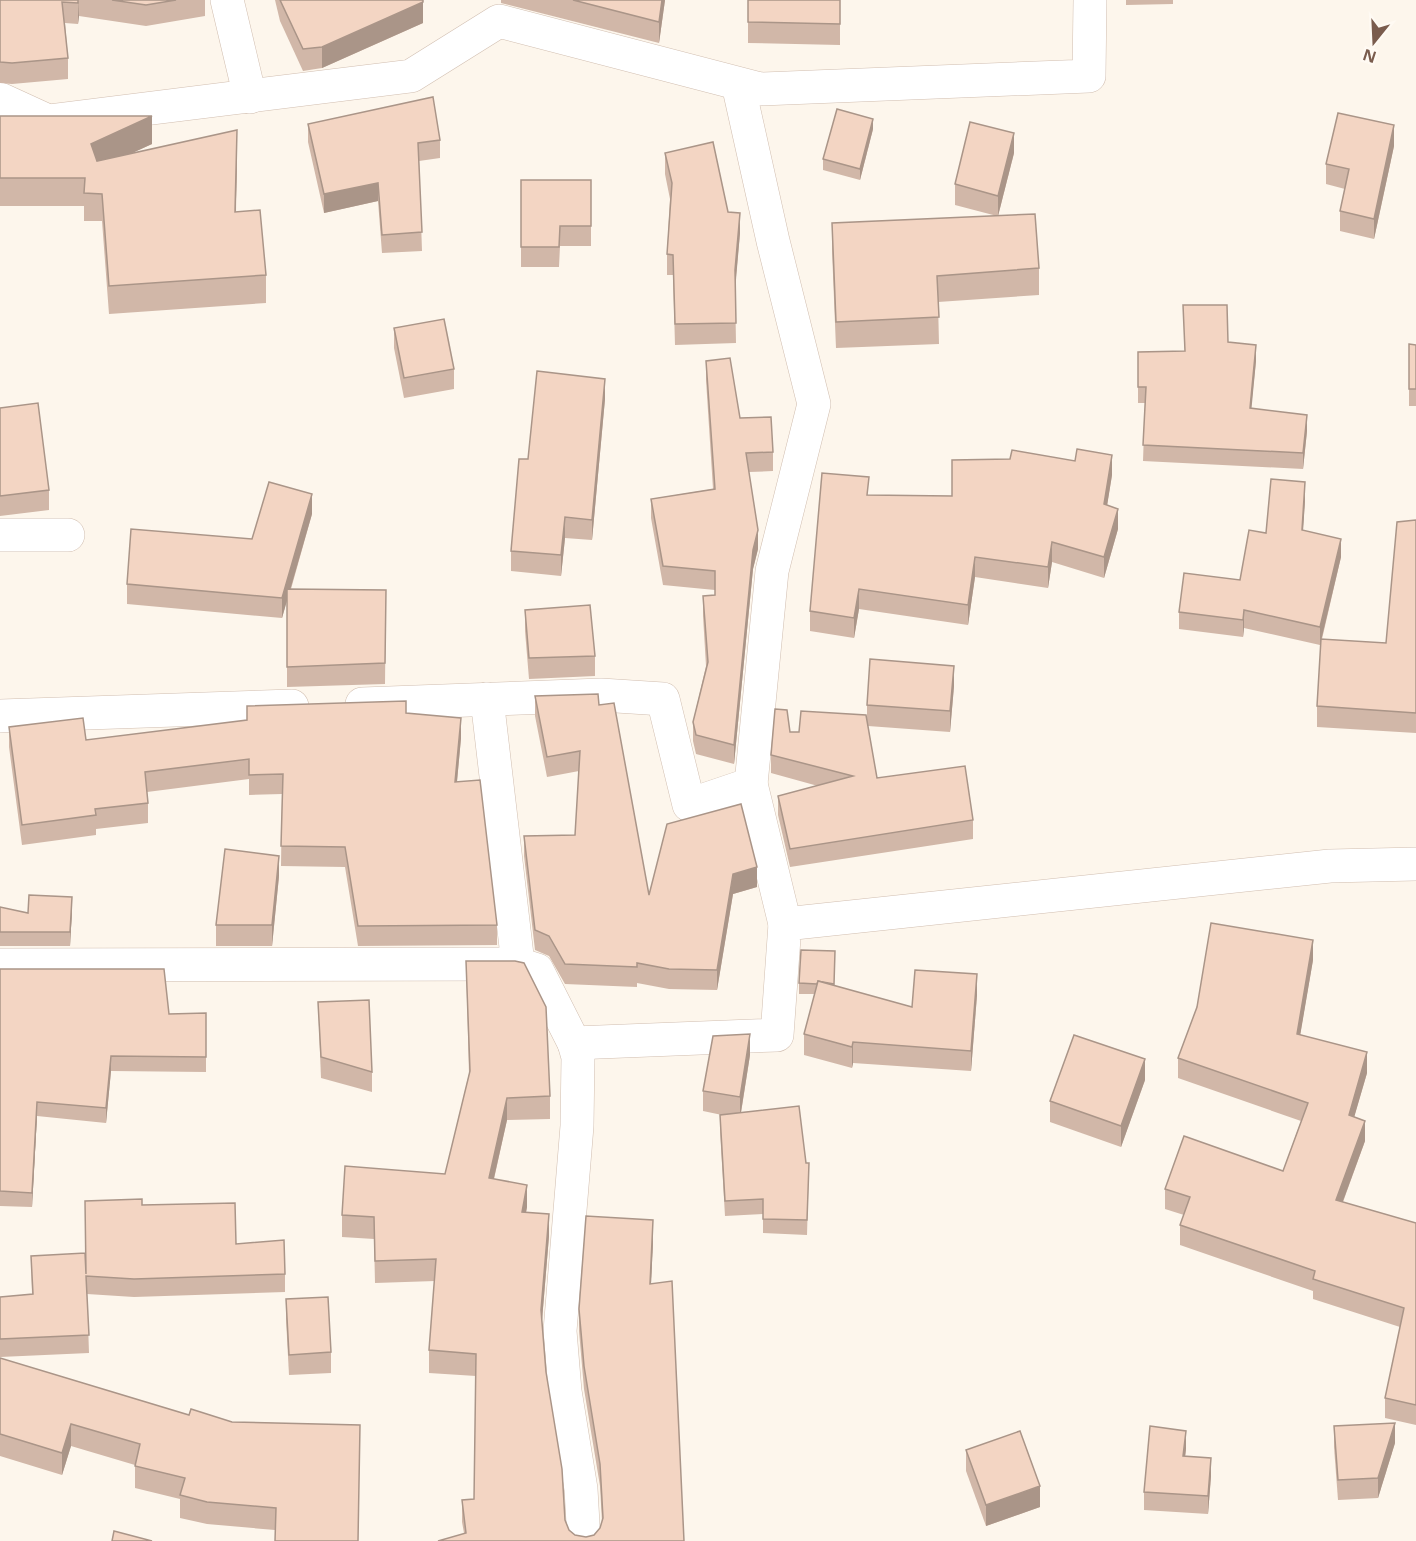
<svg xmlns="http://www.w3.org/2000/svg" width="1416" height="1541" font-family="'Noto Sans',sans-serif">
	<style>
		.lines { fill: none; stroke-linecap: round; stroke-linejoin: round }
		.street-casing { stroke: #d1beb0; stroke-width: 34 }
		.street { stroke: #fff; stroke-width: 33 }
		.wall { fill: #d1b7a8 }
		.shaded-wall { fill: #aa9588 }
		.building { fill: #f3d5c3; stroke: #aa9588; stroke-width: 1.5 }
	</style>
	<rect width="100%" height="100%" fill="#fdf6ec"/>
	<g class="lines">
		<defs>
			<g id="street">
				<polyline points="227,0 250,97"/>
				<polyline points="738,84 773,241 814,404 772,571 751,784"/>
				<polyline points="0,99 48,121 411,76 499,21 760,89 1089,76 1090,0"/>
				<polyline points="0,535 68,535"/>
				<polyline points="487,699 518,964"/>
				<polyline points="362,704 601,695 663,699 689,805 751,784 785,924"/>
				<polyline points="0,716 292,706"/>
				<polyline points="0,965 518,964 537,970 574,1043 777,1035 785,924 1330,866 1416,864"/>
				<polyline points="574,1043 578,1057 577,1126 560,1331 565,1391 581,1489 584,1541"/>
			</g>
		</defs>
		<!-- street casing -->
		<use href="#street" class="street-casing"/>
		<!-- street -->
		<use href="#street" class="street"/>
	</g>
	<!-- wall -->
	<g class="wall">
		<polygon points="0,0 206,0 205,0 205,16 146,26 79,16 78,24 65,23 68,58 68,79 12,84 0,83"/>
		<polygon points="275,0 423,0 423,23 322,68 303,71 280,21"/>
		<polygon points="501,0 665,0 659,43 501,3"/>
		<polygon points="748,0 840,0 840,45 748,43"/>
		<polygon points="1126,0 1173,0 1173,4 1126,5"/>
		<polygon points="0,116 152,144 134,152 237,158 236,212 266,275 266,303 109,314 102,221 84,221 84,206 0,206"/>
		<polygon points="308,124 440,140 440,158 419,161 422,251 382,253 378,201 324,213 308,142"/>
		<polygon points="873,129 860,180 823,170 823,159"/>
		<polygon points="1394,146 1374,239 1340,231 1340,211 1345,189 1326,184 1326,164"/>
		<polygon points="665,153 728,212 740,233 735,287 736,343 675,345 673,275 667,275 667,254 670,199 665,174"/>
		<polygon points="1014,153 998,216 1039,268 1039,295 938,302 939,344 836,348 832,250 832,223 997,216 955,205 955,184"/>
		<polygon points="521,180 591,180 591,246 560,246 559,267 521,267"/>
		<polygon points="1183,305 1228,342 1256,361 1251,408 1307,431 1303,469 1143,461 1145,403 1138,403 1138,352 1185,351"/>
		<polygon points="394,328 454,369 454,389 404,398 394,348"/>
		<polygon points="1409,344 1416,345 1416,406 1409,406"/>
		<polygon points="706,361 740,418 773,452 773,471 749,472 758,549 753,569 734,764 696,754 693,741 693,722 706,666 703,616 703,596 715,595 715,590 663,585 651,518 651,499 713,489 706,380"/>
		<polygon points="605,399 592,540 565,538 561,576 511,571 511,551 528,459"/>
		<polygon points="0,408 49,490 49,510 0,516"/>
		<polygon points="1112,475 1107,505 1118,529 1104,578 1052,562 1048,588 975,577 968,625 859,609 854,638 810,631 810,611 869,495 952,496"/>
		<polygon points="1305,500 1303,530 1341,557 1322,639 1386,643 1416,520 1416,733 1317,727 1317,706 1321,641 1320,645 1244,628 1243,637 1179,629 1179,612 1240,580 1266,533"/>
		<polygon points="312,514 291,589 386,590 385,684 287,687 287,600 282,618 127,604 127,584 252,539"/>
		<polygon points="525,610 595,656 595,676 529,679 525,631"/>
		<polygon points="954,686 950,732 868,726 877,778 973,820 973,839 790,867 778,815 778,796 818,786 771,773 771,755 799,732 867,717 867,705"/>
		<polygon points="535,696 599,705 649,895 757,887 733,894 717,990 669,989 637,983 637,987 565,984 549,956 535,950 524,856 524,836 575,835 579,771 547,777 535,716"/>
		<polygon points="406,713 461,738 457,782 497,925 497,945 358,946 345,867 281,866 282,794 249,795 249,779 147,792 148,803 148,823 96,829 96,835 22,845 9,747 9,727 86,740"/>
		<polygon points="279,876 272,946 216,946 216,925"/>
		<polygon points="0,907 28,913 72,911 70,946 0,946"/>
		<polygon points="835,951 834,986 912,1007 977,995 971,1071 853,1063 852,1068 804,1055 804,1034 815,994 799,994 799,983"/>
		<polygon points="1313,960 1300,1035 1367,1073 1354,1117 1365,1141 1343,1202 1416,1223 1416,1425 1385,1418 1385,1398 1400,1327 1313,1299 1313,1291 1180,1245 1180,1225 1184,1215 1165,1209 1165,1189 1283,1171 1301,1121 1178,1078 1178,1058 1197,1007"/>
		<polygon points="466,961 550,1096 550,1119 507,1120 494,1179 527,1207 526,1212 549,1236 542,1321 546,1372 565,1520 569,1530 575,1535 586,1537 594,1535 600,1528 602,1522 600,1486 584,1389 579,1331 579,1309 653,1242 651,1283 684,1541 464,1533 462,1522 462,1500 474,1499 476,1376 429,1373 429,1350 435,1281 375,1283 374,1239 342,1237 342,1215 445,1174 469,1074"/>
		<polygon points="0,969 169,1014 206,1013 206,1072 111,1071 106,1123 37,1116 32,1207 0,1206"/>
		<polygon points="318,1002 372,1072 372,1092 321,1078"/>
		<polygon points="750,1055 741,1113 806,1163 809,1163 807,1235 763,1233 763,1214 725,1216 720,1130 720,1115 722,1115 703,1111 703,1091"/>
		<polygon points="1145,1080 1121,1147 1050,1122 1050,1101"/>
		<polygon points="142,1205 236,1244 285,1274 285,1292 134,1297 87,1294 89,1353 0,1357 0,1297 32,1294 31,1256 86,1269"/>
		<polygon points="286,1299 331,1352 331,1373 289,1375 286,1319"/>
		<polygon points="0,1358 189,1415 232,1422 360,1425 275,1530 207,1524 180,1518 180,1499 135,1488 135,1465 71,1446 62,1475 0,1456"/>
		<polygon points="1334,1426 1395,1443 1378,1498 1338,1500 1334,1447"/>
		<polygon points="1186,1449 1185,1457 1211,1476 1208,1514 1144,1510 1144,1492"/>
		<polygon points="966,1450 1040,1507 986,1526 966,1471"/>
	</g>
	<!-- shaded-wall -->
	<g class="shaded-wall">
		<polygon points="78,0 79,16 78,24"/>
		<polygon points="662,0 665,0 659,43 659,22"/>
		<polygon points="423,2 423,23 322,68 322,47"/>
		<polygon points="152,116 152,144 91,172 91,144"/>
		<polygon points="873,119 873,129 860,180 860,169"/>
		<polygon points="1394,125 1394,146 1374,239 1374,219"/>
		<polygon points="237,130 237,158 235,240 235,212"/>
		<polygon points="1014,133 1014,153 998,216 998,196"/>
		<polygon points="378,183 378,201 324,213 324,194"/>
		<polygon points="740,213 740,233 735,291 735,270"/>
		<polygon points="1256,345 1256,361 1250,424 1250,408"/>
		<polygon points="605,379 605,399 592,540 592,520"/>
		<polygon points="1307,415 1307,431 1303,469 1303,453"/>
		<polygon points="1112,455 1112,475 1104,525 1104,504"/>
		<polygon points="1305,482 1305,500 1302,547 1302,530"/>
		<polygon points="312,494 312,514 282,618 282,598"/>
		<polygon points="1118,509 1118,529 1104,578 1104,557"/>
		<polygon points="565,517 565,538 561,576 561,555"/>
		<polygon points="758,530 758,549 753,569 734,764 734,745 753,550"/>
		<polygon points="1341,539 1341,557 1320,645 1320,627"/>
		<polygon points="1052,542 1052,562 1048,588 1048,567"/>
		<polygon points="975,557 975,577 968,625 968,605"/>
		<polygon points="859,589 859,609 854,638 854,618"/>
		<polygon points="1244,610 1244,628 1243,637 1243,620"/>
		<polygon points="954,666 954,686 950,732 950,711"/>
		<polygon points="461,718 461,738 455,802 455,782"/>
		<polygon points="279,856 279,876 272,946 272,925"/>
		<polygon points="757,867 757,887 733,894 717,990 717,970 733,874"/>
		<polygon points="72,897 72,911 70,946 70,932"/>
		<polygon points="1313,940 1313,960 1297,1054 1297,1034"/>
		<polygon points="977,974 977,995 971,1071 971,1051"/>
		<polygon points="750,1034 750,1055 740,1118 740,1097"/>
		<polygon points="853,1042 853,1063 852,1068 852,1047"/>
		<polygon points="1367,1052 1367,1073 1349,1135 1349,1115"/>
		<polygon points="111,1056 111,1071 106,1123 106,1108"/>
		<polygon points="1145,1059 1145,1080 1121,1147 1121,1126"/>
		<polygon points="507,1098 507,1120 489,1200 489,1178"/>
		<polygon points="37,1102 37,1116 32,1207 32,1193"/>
		<polygon points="1365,1121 1365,1141 1336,1220 1336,1200"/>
		<polygon points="527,1185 527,1207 522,1234 522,1212"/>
		<polygon points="549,1214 549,1236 541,1332 541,1310"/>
		<polygon points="653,1220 653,1242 650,1306 650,1284"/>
		<polygon points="1395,1423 1395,1443 1378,1498 1378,1478"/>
		<polygon points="71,1424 71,1446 62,1475 62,1453"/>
		<polygon points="1186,1431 1186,1449 1183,1474 1183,1456"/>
		<polygon points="1211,1458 1211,1476 1208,1514 1208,1496"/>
		<polygon points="1040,1486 1040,1507 986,1526 986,1505"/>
	</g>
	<!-- building -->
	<g class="building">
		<polygon points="0,0 78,0 78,3 62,2 68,58 12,63 0,62"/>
		<polygon points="112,0 176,0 146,5"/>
		<polygon points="280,0 423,0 423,2 322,47 303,49"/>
		<polygon points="573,0 662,0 659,22"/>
		<polygon points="748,0 840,0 840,24 748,22"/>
		<polygon points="433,97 440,140 418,143 422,232 382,235 378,183 324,194 308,124"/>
		<polygon points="837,109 873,119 860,169 823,159"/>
		<polygon points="1338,113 1394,125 1374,219 1340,211 1349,169 1326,164"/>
		<polygon points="0,116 152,116 91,144 97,161 237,130 235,212 260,210 266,275 109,286 102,194 84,193 85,178 0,178"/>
		<polygon points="970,122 1014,133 998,196 955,184"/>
		<polygon points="713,142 728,212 740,213 735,270 736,323 675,324 673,255 667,254 672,183 665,153"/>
		<polygon points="521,180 591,180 591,226 560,226 559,247 521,247"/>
		<polygon points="1035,214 1039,268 937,276 939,317 836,322 832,223"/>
		<polygon points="1183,305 1227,305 1228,342 1256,345 1250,408 1307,415 1303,453 1143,445 1146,387 1138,387 1138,352 1185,351"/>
		<polygon points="444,319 454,369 404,378 394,328"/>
		<polygon points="1409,344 1416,345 1416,389 1409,389"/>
		<polygon points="730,358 740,418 771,417 773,452 746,453 758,530 753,550 734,745 696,735 693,722 708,662 703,596 715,595 715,571 663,566 651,499 715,489 706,361"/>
		<polygon points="537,371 605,379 592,520 565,517 561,555 511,551 519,459 528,459"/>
		<polygon points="38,403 49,490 0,496 0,408"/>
		<polygon points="1077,449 1112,455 1104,504 1118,509 1104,557 1052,542 1048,567 975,557 968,605 859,589 854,618 810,611 822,473 869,477 867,495 952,496 952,460 1010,459 1012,450 1075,461"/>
		<polygon points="1271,479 1305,482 1302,530 1341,539 1320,627 1244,610 1243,620 1179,612 1184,573 1240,580 1249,530 1266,533"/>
		<polygon points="269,482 312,494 282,598 127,584 131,529 252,539"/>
		<polygon points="1416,520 1416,713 1317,706 1321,639 1386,643 1397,522"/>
		<polygon points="287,589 386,590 385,663 287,667"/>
		<polygon points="590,605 595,656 529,658 525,610"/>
		<polygon points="870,659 954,666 950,711 867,705"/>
		<polygon points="598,694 599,705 614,703 649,895 667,824 741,804 757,867 733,874 717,970 669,969 637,963 637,967 565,964 549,936 535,930 524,836 575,835 580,751 547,757 535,696"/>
		<polygon points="406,701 406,713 461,718 455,782 480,780 497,925 358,926 345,847 281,846 283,774 249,775 249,759 145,772 148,803 95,809 96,815 22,825 9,727 83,718 86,740 247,720 247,706"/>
		<polygon points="775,709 787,710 790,732 799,732 801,711 866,715 877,778 965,766 973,820 790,849 778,796 853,776 771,755"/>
		<polygon points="225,849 279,856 272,925 216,925"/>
		<polygon points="29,895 72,897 70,932 0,932 0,907 28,913"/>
		<polygon points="1211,923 1313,940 1297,1034 1367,1052 1349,1115 1365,1121 1336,1200 1416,1223 1416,1405 1385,1398 1404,1308 1313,1279 1315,1271 1180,1225 1190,1197 1165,1189 1184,1136 1283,1171 1308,1103 1178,1058 1197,1007"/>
		<polygon points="801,950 835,951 834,984 818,981 817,984 799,983"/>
		<polygon points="466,961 515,961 524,963 546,1007 550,1096 507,1098 489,1178 527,1185 522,1212 549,1214 541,1310 546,1372 562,1469 565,1520 569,1530 575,1535 586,1537 594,1535 600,1528 603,1518 600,1464 584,1366 579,1309 586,1216 653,1220 650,1284 672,1281 684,1541 438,1541 466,1533 462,1500 474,1499 476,1354 429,1350 436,1259 375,1261 374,1217 342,1215 345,1166 445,1174 470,1071"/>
		<polygon points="0,969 164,969 169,1014 206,1013 206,1057 111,1056 106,1108 37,1102 32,1193 0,1191"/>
		<polygon points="915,970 977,974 971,1051 853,1042 852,1047 804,1034 818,981 912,1007"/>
		<polygon points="369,1000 372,1072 321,1057 318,1002"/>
		<polygon points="750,1034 740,1097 703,1091 713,1036"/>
		<polygon points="1074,1035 1145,1059 1121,1126 1050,1101"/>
		<polygon points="799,1106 806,1163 809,1163 807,1220 763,1219 763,1199 725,1201 720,1115"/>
		<polygon points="142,1199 142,1205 235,1203 236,1244 284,1240 285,1274 134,1279 86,1276 89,1335 0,1339 0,1297 33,1294 31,1256 85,1253 86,1274 85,1201"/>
		<polygon points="328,1297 331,1352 289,1355 286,1299"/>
		<polygon points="0,1358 189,1415 191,1409 232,1422 360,1425 358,1541 275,1541 276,1508 207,1502 180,1495 185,1478 135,1466 140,1444 71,1424 62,1453 0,1434"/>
		<polygon points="1395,1423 1378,1478 1338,1480 1334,1426"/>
		<polygon points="1150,1426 1186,1431 1183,1456 1211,1458 1208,1496 1144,1492"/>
		<polygon points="1020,1431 1040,1486 986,1505 966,1450"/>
		<polygon points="114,1531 152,1541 112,1541"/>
	</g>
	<!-- north arrow -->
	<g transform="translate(1374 42) rotate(198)" stroke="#fffaf3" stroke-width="4.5" paint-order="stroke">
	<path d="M0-4.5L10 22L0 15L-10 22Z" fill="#7a5c4d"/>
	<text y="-9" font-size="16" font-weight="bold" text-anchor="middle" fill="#7a5c4d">N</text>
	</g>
</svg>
